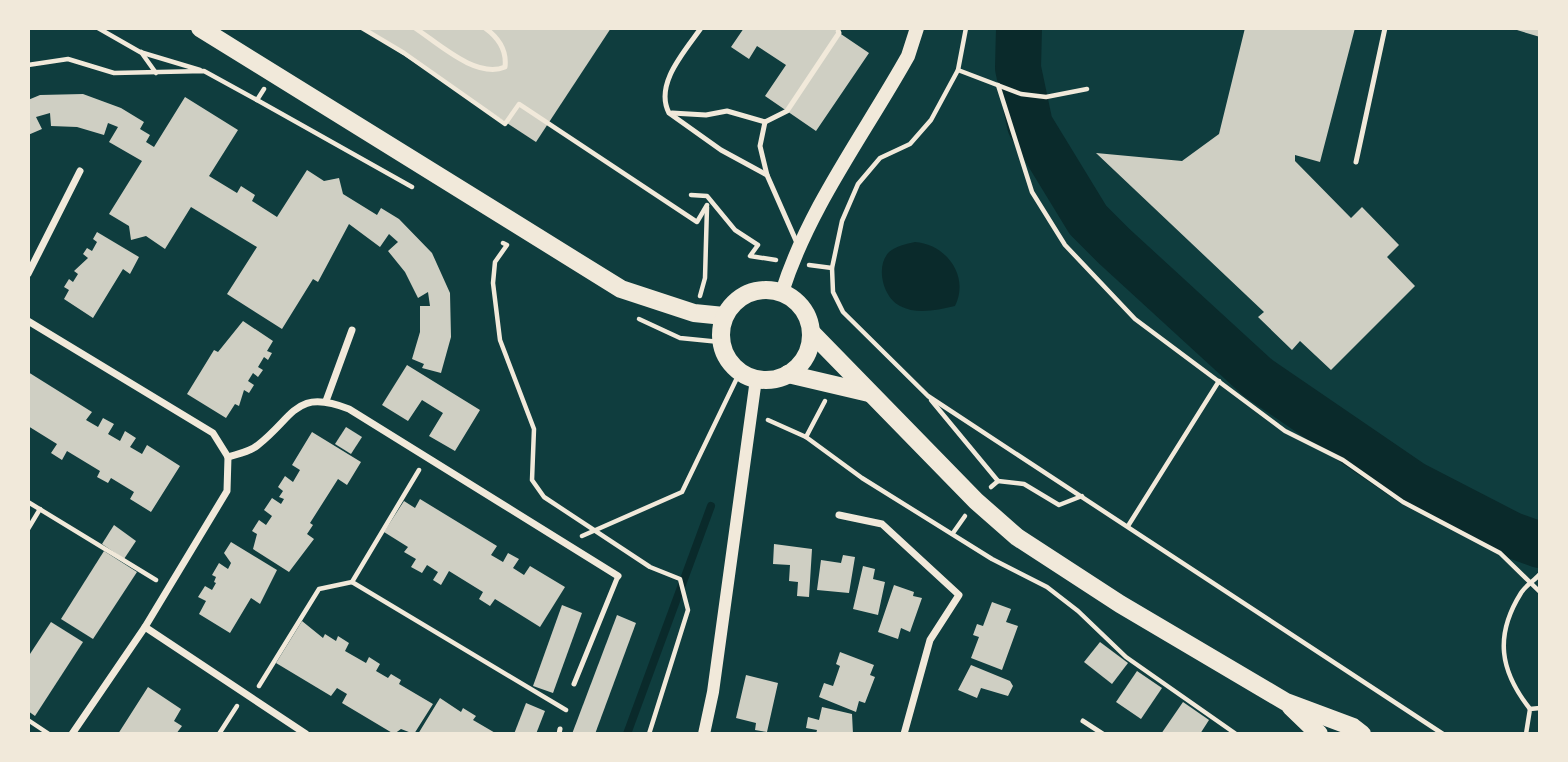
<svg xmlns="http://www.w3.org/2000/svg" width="1568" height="762" font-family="'Titillium Web',sans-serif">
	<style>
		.water { fill: #0a2a2b }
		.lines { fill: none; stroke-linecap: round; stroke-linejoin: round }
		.stream { stroke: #0a2a2b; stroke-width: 8 }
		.river { stroke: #0a2a2b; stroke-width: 46 }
		.building { fill: #cfcfc3 }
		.path { stroke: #f1e9da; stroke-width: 4.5 }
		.service { stroke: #f1e9da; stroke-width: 5 }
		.minor { stroke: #f1e9da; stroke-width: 7 }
		.tertiary { stroke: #f1e9da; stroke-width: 12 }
		.secondary { stroke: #f1e9da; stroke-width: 14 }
		.primary { stroke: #f1e9da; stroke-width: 18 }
	</style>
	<rect width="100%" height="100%" fill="#0f3d3e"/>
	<!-- water -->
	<path class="water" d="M915,242C946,244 970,276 955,306C937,310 917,315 900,306C883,298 875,266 889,252C896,246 906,244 915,242Z"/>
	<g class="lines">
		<!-- stream -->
		<polyline class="stream" points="627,734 711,506"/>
		<!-- river -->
		<polyline class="river" points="1019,28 1018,68 1030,125 1088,220 1114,246 1258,378 1413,484 1512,535 1540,545"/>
	</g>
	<!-- building -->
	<g class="building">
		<polygon points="362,28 611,28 536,142"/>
		<polygon points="744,28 832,28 869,53 816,131 765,96 786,65 757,46 749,59 731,47"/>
		<polygon points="1245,28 1355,28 1320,162 1295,155 1295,161 1351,218 1362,207 1399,245 1387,257 1415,286 1331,370 1300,341 1292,350 1258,317 1264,312 1096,153 1182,161 1219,134"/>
		<polygon points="1518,28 1540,28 1540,37 1517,30"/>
		<polygon points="83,94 121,108 144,122 140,129 150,135 146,142 154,147 185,97 238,130 209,176 237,193 241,186 255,195 252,201 277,217 307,170 324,181 339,178 343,194 377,215 381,208 399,219 432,253 450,293 451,337 441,373 422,368 424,364 412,359 420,332 420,306 430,306 428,292 418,298 405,272 388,251 398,242 389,234 380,247 349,224 318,282 313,279 282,329 227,294 257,247 191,207 165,249 146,236 131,240 129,226 109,214 142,161 109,142 118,127 108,123 104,135 77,127 51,126 50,113 36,117 42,129 28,135 28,100 40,95"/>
		<polygon points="97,232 139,257 130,274 123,269 93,318 64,299 69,290 64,287 69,279 73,282 78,274 74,271 88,258 83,254 87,248 92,251 97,242 93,239"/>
		<polygon points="243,321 273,341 267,351 272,353 268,360 264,357 258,367 263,370 258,377 253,373 248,381 254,385 249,393 244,390 239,406 235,404 226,418 187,394 214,350 218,352"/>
		<polygon points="407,365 480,410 455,451 429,436 443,413 422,400 408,421 382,405"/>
		<polygon points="28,372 92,412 86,420 98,427 103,418 114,424 108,434 120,441 125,431 136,438 130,447 142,454 147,445 180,466 151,512 130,499 134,492 111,478 108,483 97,477 100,471 67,451 62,460 51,453 57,444 28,426"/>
		<polygon points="346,427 362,437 351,454 335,444"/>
		<polygon points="312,432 361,462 347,485 338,479 310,523 313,525 307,534 314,539 289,572 253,549 257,534 252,531 259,520 266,525 272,516 264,510 272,498 281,504 284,499 279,497 283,491 278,487 285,476 293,482 300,470 292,465"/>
		<polygon points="420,499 497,546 491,555 503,562 508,553 519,559 513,568 524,575 530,566 565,587 540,627 495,599 490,606 479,599 483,592 449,571 441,585 433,580 438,572 427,565 422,573 411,567 416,559 404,552 408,547 384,532 404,501 415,508"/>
		<polygon points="114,525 136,541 124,559 102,544"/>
		<polygon points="231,542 277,570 260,604 251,598 230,633 199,614 206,601 198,597 205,586 212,590 216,583 214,582 216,577 212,575 219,563 228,569 231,563 224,553"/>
		<polygon points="774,544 812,549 809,597 797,596 798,582 789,581 790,565 773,564"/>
		<polygon points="104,551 137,572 93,639 61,619"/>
		<polygon points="843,555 855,557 849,593 817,590 821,560 841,563"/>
		<polygon points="863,566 875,569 873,579 885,582 878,615 853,609"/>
		<polygon points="894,585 914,592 913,596 922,598 910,632 901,628 898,639 878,632"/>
		<polygon points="992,602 1011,609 1006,622 1018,626 1002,670 971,658 979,637 973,635 977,624 983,626"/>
		<polygon points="562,605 582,613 553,693 533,686"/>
		<polygon points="617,615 636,623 595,734 572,734"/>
		<polygon points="302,621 323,638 325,634 336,641 338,636 349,643 345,651 366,663 369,657 380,664 376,671 388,678 391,674 401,680 399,684 433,704 414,734 401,729 394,734 342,703 347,694 337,688 331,696 276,663"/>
		<polygon points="51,622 83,642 35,716 28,711 28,657"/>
		<polygon points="1100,642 1128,663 1112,684 1084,662"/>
		<polygon points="840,652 874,665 870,675 875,677 865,703 859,701 856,712 819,697 824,683 833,686 840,666 836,664"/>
		<polygon points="971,665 1010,681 1013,686 1008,696 981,688 977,698 958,690"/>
		<polygon points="1137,671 1162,688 1141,719 1116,702"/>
		<polygon points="746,675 778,683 767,732 755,730 756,723 736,718"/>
		<polygon points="148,687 181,709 174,721 182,726 176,734 118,734"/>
		<polygon points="440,698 461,712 463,708 476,716 473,720 497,734 418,734"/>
		<polygon points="1183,702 1209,720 1200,734 1161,734"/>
		<polygon points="526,703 545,711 536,734 514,734"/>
		<polygon points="822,707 852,714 853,734 816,734 817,730 806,728 808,717 819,720"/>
	</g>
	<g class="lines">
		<!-- path -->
		<g class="path">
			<polyline points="98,28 140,52 200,70"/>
			<polyline points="362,28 404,53 505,124 519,104 697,222 707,205"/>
			<polyline points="966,28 958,70 931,120 910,144 880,158 858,184 842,221 832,268 833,292 843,312 928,396 1443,734"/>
			<polyline points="141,52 156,73"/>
			<polyline points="28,65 68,59 114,73 204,71 257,100"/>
			<polyline points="958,70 1021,94 1046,97 1087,89"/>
			<polyline points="998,85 1032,192 1065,245 1135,319 1285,431 1343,460 1403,502 1500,553 1540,592"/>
			<polyline points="264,89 257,100 412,187"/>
			<polyline points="691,195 707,196 735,230 758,245 750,256 776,260"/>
			<polyline points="503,243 507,245 495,262 493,283 500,340 534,429 532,480 544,497 650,567 680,579 688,610 649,734"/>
			<polyline points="809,265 832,268"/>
			<polyline points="700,296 705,278 707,207"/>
			<polyline points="639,319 680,338 720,342"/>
			<polyline points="931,400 998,481 991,487"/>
			<polyline points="768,420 806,437 862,478 992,559 1047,587 1078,611 1126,657 1236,734"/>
			<polyline points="806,437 825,401"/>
			<polyline points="998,481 1024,484 1059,505 1082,496"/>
			<polyline points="28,502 156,580"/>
			<polyline points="1128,526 1219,381"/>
			<polyline points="28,529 40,509"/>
			<polyline points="953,533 965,516"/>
			<polyline points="582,536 682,492 736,380"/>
			<polyline points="352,582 566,710"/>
			<polyline points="259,686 319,589 352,582 419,470"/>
			<path d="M1530,709C1500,671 1494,636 1521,593C1525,586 1534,581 1540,574"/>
			<polyline points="28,720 49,734"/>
			<polyline points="219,734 237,706"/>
			<polyline points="1526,734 1530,709 1540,708"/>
		</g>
		<!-- service -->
		<g class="service">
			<path d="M415,28C438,43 476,79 505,67C507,50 499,38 485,28"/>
			<path d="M701,28C685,51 654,84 669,113L721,150L767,175L797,243"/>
			<polyline points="672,113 706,115 727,111 765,122 787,111 839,33 837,28"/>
			<polyline points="765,122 760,146 767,175"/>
			<polyline points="1356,162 1385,28"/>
			<polyline points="574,684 618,576"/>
			<polyline points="1083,721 1103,734"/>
			<polyline points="559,734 560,729"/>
		</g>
		<!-- minor -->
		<g class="minor">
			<polyline points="28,274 80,171"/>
			<polyline points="28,321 213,433 228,457"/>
			<polyline points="326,401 352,330"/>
			<path d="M228,457C237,454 250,452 258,445C295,416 295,388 349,409L618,576"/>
			<polyline points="839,515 882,524 959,595 930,640 904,734"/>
			<polyline points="145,627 306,734"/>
			<polyline points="72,734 145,627 227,491 228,457"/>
		</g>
		<!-- tertiary -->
		<polyline class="tertiary" points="704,734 713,692 756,379"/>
		<!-- secondary -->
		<path class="secondary" d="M782,292C809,207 865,133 908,56L917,28"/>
		<!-- primary -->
		<g class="primary">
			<polyline points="200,28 621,289 694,313 724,316"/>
			<circle cx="766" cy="335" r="45"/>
			<polyline points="811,332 976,501 1017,537 1120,604 1286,702 1353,727 1362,734"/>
			<polyline points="788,374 869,393"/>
			<polyline points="1291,707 1319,734"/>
		</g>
	</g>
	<!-- border -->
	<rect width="1568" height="762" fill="none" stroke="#f1e9da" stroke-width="60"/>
</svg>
